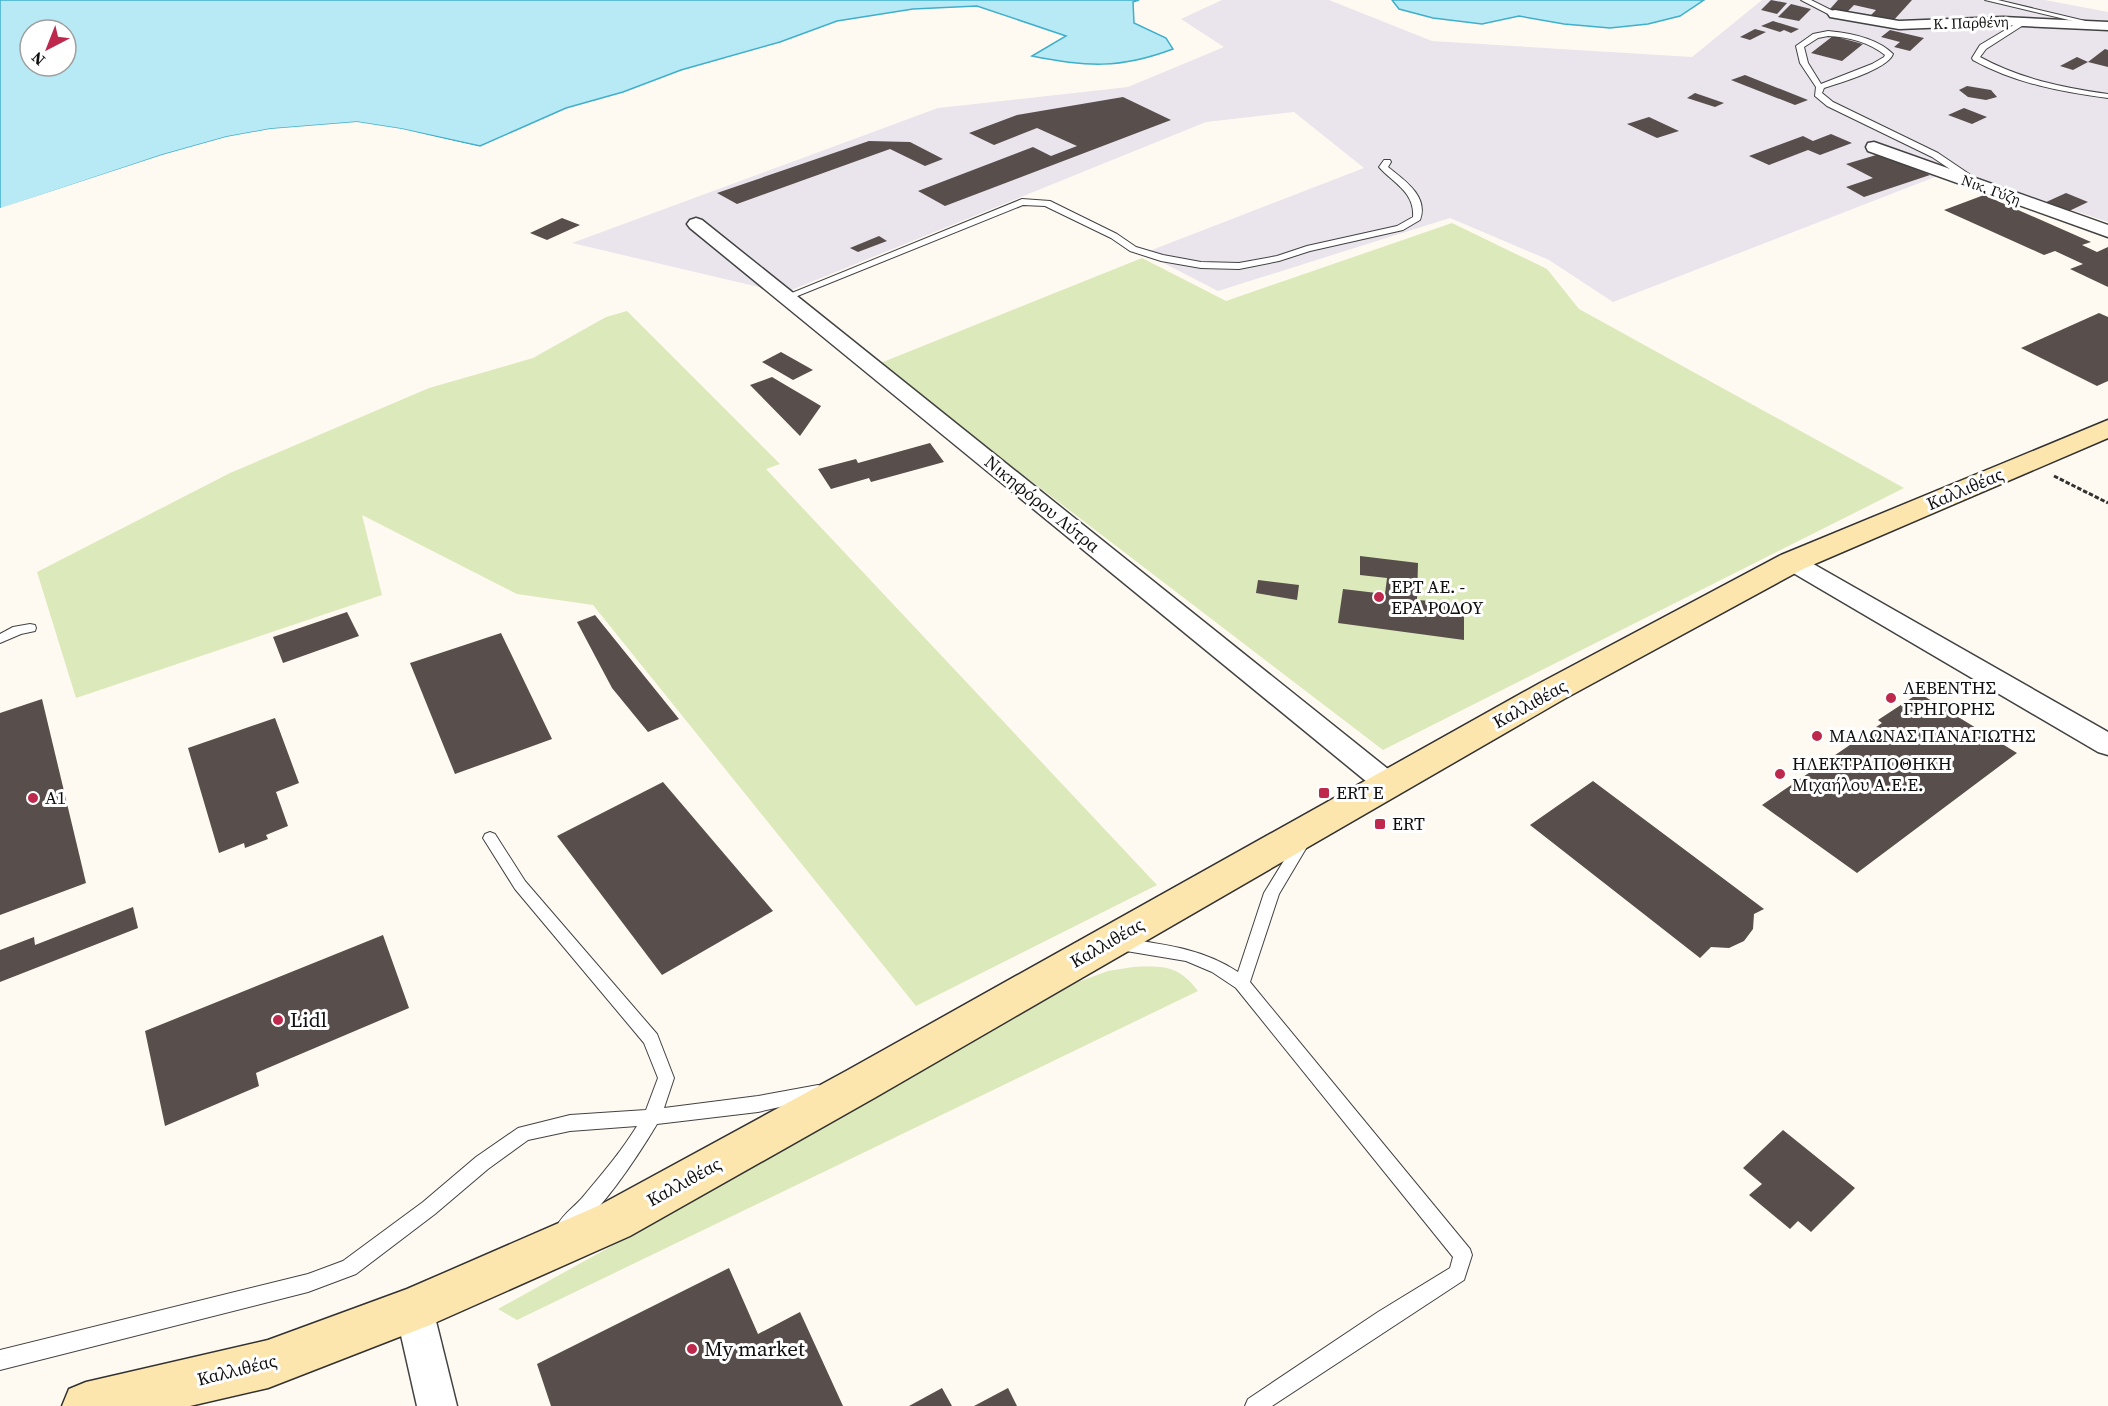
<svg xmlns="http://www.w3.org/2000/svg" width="2108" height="1406" font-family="'Source Serif 4',serif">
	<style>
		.industrial { fill: #eae4ed }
		.green { fill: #dce9bb }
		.water { fill: #b7eaf5; stroke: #3fafcb; stroke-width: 1.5; fill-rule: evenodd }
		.pier { fill: #fffaf1 }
		.building { fill: #584e4b }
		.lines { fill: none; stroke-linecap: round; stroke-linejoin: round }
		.lane-casing { stroke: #424242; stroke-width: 2 }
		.street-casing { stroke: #424242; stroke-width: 3 }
		.secondary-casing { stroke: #313131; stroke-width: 3 }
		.path { stroke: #313131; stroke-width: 3; stroke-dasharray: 4.5 2; stroke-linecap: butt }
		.lane { fill: #fff; fill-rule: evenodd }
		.street { fill: #fff; fill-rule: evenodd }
		.secondary { fill: #fde5ae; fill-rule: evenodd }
		.poi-dot { fill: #be284d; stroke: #fff; stroke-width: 2 }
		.labels { text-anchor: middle; stroke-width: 6; stroke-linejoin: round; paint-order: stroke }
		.far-street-label { font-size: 15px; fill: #0f0f0f; stroke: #fff }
		.street-label { font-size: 18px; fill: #0f0f0f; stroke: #fff }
		.poi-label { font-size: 18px; fill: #0f0f0f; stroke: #fff; text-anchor: start }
		.near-poi-label { font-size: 21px; fill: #0f0f0f; stroke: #fff; text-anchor: start }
	</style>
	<rect width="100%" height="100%" fill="#fffaf1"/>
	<!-- industrial -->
	<polygon class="industrial" points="1222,0 1329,0 1432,41 1692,57 1762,0 2045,0 2108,12 2108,222 1953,170 1613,302 1549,260 1450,218 1218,291 1144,253 1364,168 1294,112 1206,122 784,293 572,243 938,108 1128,87 1224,47 1181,19"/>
	<!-- green -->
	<g class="green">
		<polygon points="1452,223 1547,269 1579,309 1904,488 1383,750 878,364 1142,258 1226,301"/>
		<polygon points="627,311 780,464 766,469 1157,885 916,1006 593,605 517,594 362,515 382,595 76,698 37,572 230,473 429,388 533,358 606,317"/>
		<path d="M1133,967C1164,966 1178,965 1198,991L517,1320L498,1309L754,1167L1078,982L1108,971Z"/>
	</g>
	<!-- water -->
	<g class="water">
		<path d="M0,0H1139L1133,2L1134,23L1166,38L1173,49C1120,69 1086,67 1032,56L1066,36L977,6L913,9L837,21L780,42L681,70L623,92L566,108L480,146L402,129L357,122L270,129L226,137L162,155L0,209ZM30,30H66V66H30Z"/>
		<polygon points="1392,0 1704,0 1680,16 1648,24 1610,28 1564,24 1519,16 1482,24 1433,18 1399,9"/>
	</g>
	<!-- pier -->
	<polygon class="pier" points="357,122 402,129 484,148 479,149 401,132 357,125 271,132 226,140 163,158 0,212 0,208 162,155 226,137 270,129"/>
	<!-- building -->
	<g class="building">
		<polygon points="1771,0 1787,3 1777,14 1761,10"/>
		<polygon points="1838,0 1912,0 1893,21 1870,16 1876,10 1854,5 1847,12 1830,9"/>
		<polygon points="1791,4 1811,9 1799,21 1778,17"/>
		<polygon points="1773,21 1799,29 1791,33 1784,30 1780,32 1761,26"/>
		<polygon points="1755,29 1766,32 1750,40 1740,37"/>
		<polygon points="1890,30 1924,38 1910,51 1894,47 1900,42 1881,37"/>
		<polygon points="1833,36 1863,44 1842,61 1811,53"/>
		<polygon points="2105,49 2108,50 2108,67 2088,62"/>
		<polygon points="2077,57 2088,62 2073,70 2060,66"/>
		<polygon points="1745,75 1808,100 1795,105 1731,80"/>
		<polygon points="1967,86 1991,90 1997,97 1986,100 1968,97 1959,90"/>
		<polygon points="1695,93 1724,103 1715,107 1687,98"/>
		<polygon points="1123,97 1171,120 945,206 918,191 1033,147 1051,156 1077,146 1037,128 994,145 969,133 1017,115"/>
		<polygon points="1964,108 1987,117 1972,124 1948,115"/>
		<polygon points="1649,117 1679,131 1657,138 1627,124"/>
		<polygon points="1831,134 1852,143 1820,155 1808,150 1769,165 1749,156 1803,136 1813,141"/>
		<polygon points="869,141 910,142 943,159 925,166 890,149 737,204 717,193"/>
		<polygon points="1883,153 1930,175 1864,197 1846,187 1873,178 1846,164"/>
		<polygon points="2066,193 2088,202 2067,212 2044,203"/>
		<polygon points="1984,195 2091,242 2082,245 2097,252 2108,247 2108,287 2070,269 2083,264 2055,251 2044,255 1944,210"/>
		<polygon points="562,218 580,225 547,240 530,233"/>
		<polygon points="879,236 887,241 858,252 850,248"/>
		<polygon points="2099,313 2108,317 2108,381 2097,386 2021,348"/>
		<polygon points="781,352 813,370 793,380 762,362"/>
		<polygon points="772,377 821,406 800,436 750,385"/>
		<polygon points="930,443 944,462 871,482 869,478 831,489 818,469 856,459 858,463"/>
		<polygon points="1360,556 1418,563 1417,600 1446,602 1446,611 1464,613 1464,640 1338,623 1343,589 1385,594 1387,578 1360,575"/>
		<polygon points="1258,580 1299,585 1297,600 1256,593"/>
		<polygon points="347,612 359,636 283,663 273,637"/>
		<polygon points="595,615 679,719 648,732 612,688 577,622"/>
		<polygon points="501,633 552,739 455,774 410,663"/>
		<polygon points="1919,693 2017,753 1857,873 1762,805 1882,723 1878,720"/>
		<polygon points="42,699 86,883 0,915 0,713"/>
		<polygon points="275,718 299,783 276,792 288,826 266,835 268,839 245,848 244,843 219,853 188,748"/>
		<polygon points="1593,781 1764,909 1754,914 1753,929 1744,941 1729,948 1711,947 1700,958 1530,825"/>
		<polygon points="663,782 773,911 662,975 557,836"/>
		<polygon points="133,907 138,928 0,982 0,950 34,937 35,945"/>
		<polygon points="383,935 409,1008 256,1073 259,1086 165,1126 145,1031"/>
		<polygon points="1783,1130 1855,1188 1811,1232 1798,1221 1790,1229 1749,1195 1762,1184 1743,1168"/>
		<polygon points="729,1268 758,1334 800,1312 843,1406 551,1406 537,1364"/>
		<polygon points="942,1388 952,1406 909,1406"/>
		<polygon points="1008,1388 1017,1406 974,1406"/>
	</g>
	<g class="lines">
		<defs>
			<g id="lane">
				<polygon points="1801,0 1811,0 1839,14 1832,16"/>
				<polygon points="1985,0 1998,0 2098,24 2094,26"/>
				<path d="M2022,20L2026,22L2025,24L1986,49L1980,57C2020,79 2064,88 2108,94V98C2061,92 2015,83 1973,60L1972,58L1980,45Z"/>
				<path d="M1828,31C1850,33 1877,38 1893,54C1888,69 1839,83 1824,88L1822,93L1833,102L1938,153L1981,182V186H1975L1932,157L1827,106L1815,96L1816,87L1800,63L1796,46L1813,34ZM1828,36C1848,37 1869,42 1885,55L1884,57L1872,64L1821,84L1808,63L1804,47L1818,38Z"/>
				<path d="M1384,160H1390L1391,162L1388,167C1404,180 1429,196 1420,220L1403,230L1310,251L1279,261L1239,269L1201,268L1161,261L1130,251L1111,238L1045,206L1023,205L790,299L782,297L1022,199L1050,201L1117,234L1136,247L1163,255L1201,262L1239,263L1277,256L1307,246L1397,226L1413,217C1415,192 1393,183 1379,167Z"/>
				<polygon points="30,624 35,625 36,628 35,631 21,634 0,643 0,634 13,627"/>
				<path d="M490,832L495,834L525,881L657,1034L674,1078L664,1108L758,1096L818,1085L824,1087L827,1092L824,1097L758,1112L657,1124C641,1151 595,1223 566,1235L560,1232L557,1226C562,1215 574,1207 582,1198C602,1174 621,1152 637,1126L570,1131L528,1140L488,1169L435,1214L356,1274L308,1292L0,1370V1350L308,1274L343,1261L423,1202L476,1157L518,1128L570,1115L646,1110L658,1078L644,1043L515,889L483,838L485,834Z"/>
				<path d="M1304,834L1309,836L1311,840L1279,894L1250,982L1470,1249L1472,1255L1464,1280L1272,1406H1245L1248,1399L1378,1312L1450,1268L1453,1257L1236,988L1212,972L1186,961L1120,950L1114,948L1112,944L1114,940L1120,938C1161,944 1202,948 1238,972L1264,893L1299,836Z"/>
			</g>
			<g id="street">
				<polygon points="1835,10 1899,21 2003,17 2108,22 2108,30 2003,25 1899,29 1830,17 1828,14 1830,11"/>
				<polygon points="1874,142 2108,225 2108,237 1868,151 1866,147 1868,143"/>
				<polygon points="696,218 702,220 1398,777 1402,784 1398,791 1388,794 1378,791 690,228 687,224 690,220"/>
				<polygon points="1792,554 1801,557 2108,732 2108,755 2098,752 1783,567 1780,562 1783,557"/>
				<polygon points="414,1291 427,1296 433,1309 457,1406 417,1406 395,1309 401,1296"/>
			</g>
			<polygon id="secondary" points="2108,420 2108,438 1803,569 1564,699 876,1097 630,1236 430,1325 268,1388 190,1406 62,1406 69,1389 86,1382 268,1340 407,1289 598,1206 846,1071 1540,683 1781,555"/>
		</defs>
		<!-- lane casing -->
		<use href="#lane" class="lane-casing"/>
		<!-- street casing -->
		<use href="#street" class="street-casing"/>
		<!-- secondary casing -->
		<use href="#secondary" class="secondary-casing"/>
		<!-- path -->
		<polyline class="path" points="2054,476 2108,503"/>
		<!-- lane -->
		<use href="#lane" class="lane"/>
		<!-- street -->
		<use href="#street" class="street"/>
		<!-- secondary -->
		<use href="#secondary" class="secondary"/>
	</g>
	<!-- markers -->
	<g class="poi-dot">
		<circle cx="1379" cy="597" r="6"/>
		<circle cx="1891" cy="698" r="6"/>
		<circle cx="1817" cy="736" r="6"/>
		<circle cx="1780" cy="774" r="6"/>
		<rect x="1318" y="787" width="12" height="12" rx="3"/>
		<circle cx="33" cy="798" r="6"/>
		<rect x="1374" y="818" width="12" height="12" rx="3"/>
		<circle cx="278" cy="1020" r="6"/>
		<circle cx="692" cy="1349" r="6"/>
	</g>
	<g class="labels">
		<!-- far-street labels -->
		<g class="far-street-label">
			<text transform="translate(1971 23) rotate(-2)" y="5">Κ. Παρθένη</text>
			<text transform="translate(1991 190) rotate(20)" y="5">Νικ. Γύζη</text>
		</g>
		<!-- street labels -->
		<g class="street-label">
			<text transform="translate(1965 489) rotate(-23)" y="6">Καλλιθέας</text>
			<text transform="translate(1042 504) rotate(39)" y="6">Νικηφόρου Λύτρα</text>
			<text transform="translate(1530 704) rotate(-29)" y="6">Καλλιθέας</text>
			<text transform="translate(1107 943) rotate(-30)" y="6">Καλλιθέας</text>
			<text transform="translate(684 1182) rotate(-29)" y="6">Καλλιθέας</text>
			<text transform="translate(237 1370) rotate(-14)" y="6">Καλλιθέας</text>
		</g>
		<!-- poi labels -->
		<g class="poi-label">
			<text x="1391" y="593">ΕΡΤ ΑΕ. -<tspan x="1391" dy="21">ΕΡΑ ΡΟΔΟΥ</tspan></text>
			<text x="1903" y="694">ΛΕΒΕΝΤΗΣ<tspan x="1903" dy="21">ΓΡΗΓΟΡΗΣ</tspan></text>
			<text x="1829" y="742">ΜΑΛΩΝΑΣ ΠΑΝΑΓΙΩΤΗΣ</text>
			<text x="1792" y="770">ΗΛΕΚΤΡΑΠΟΘΗΚΗ<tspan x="1792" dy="21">Μιχαήλου Α.Ε.Ε.</tspan></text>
			<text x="1336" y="799">ERT E</text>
			<text x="45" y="804">A1</text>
			<text x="1392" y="830">ERT</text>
		</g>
		<!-- near-poi labels -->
		<g class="near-poi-label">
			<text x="290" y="1027">Lidl</text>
			<text x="704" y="1356">My market</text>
		</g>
	</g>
	<!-- north arrow -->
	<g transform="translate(48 48) rotate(222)"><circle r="28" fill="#ffffff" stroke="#9f9f9f" stroke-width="1.5"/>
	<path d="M0-4.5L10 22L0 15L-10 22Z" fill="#be284d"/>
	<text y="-9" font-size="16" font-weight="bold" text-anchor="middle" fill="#0f0f0f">N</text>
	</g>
</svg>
